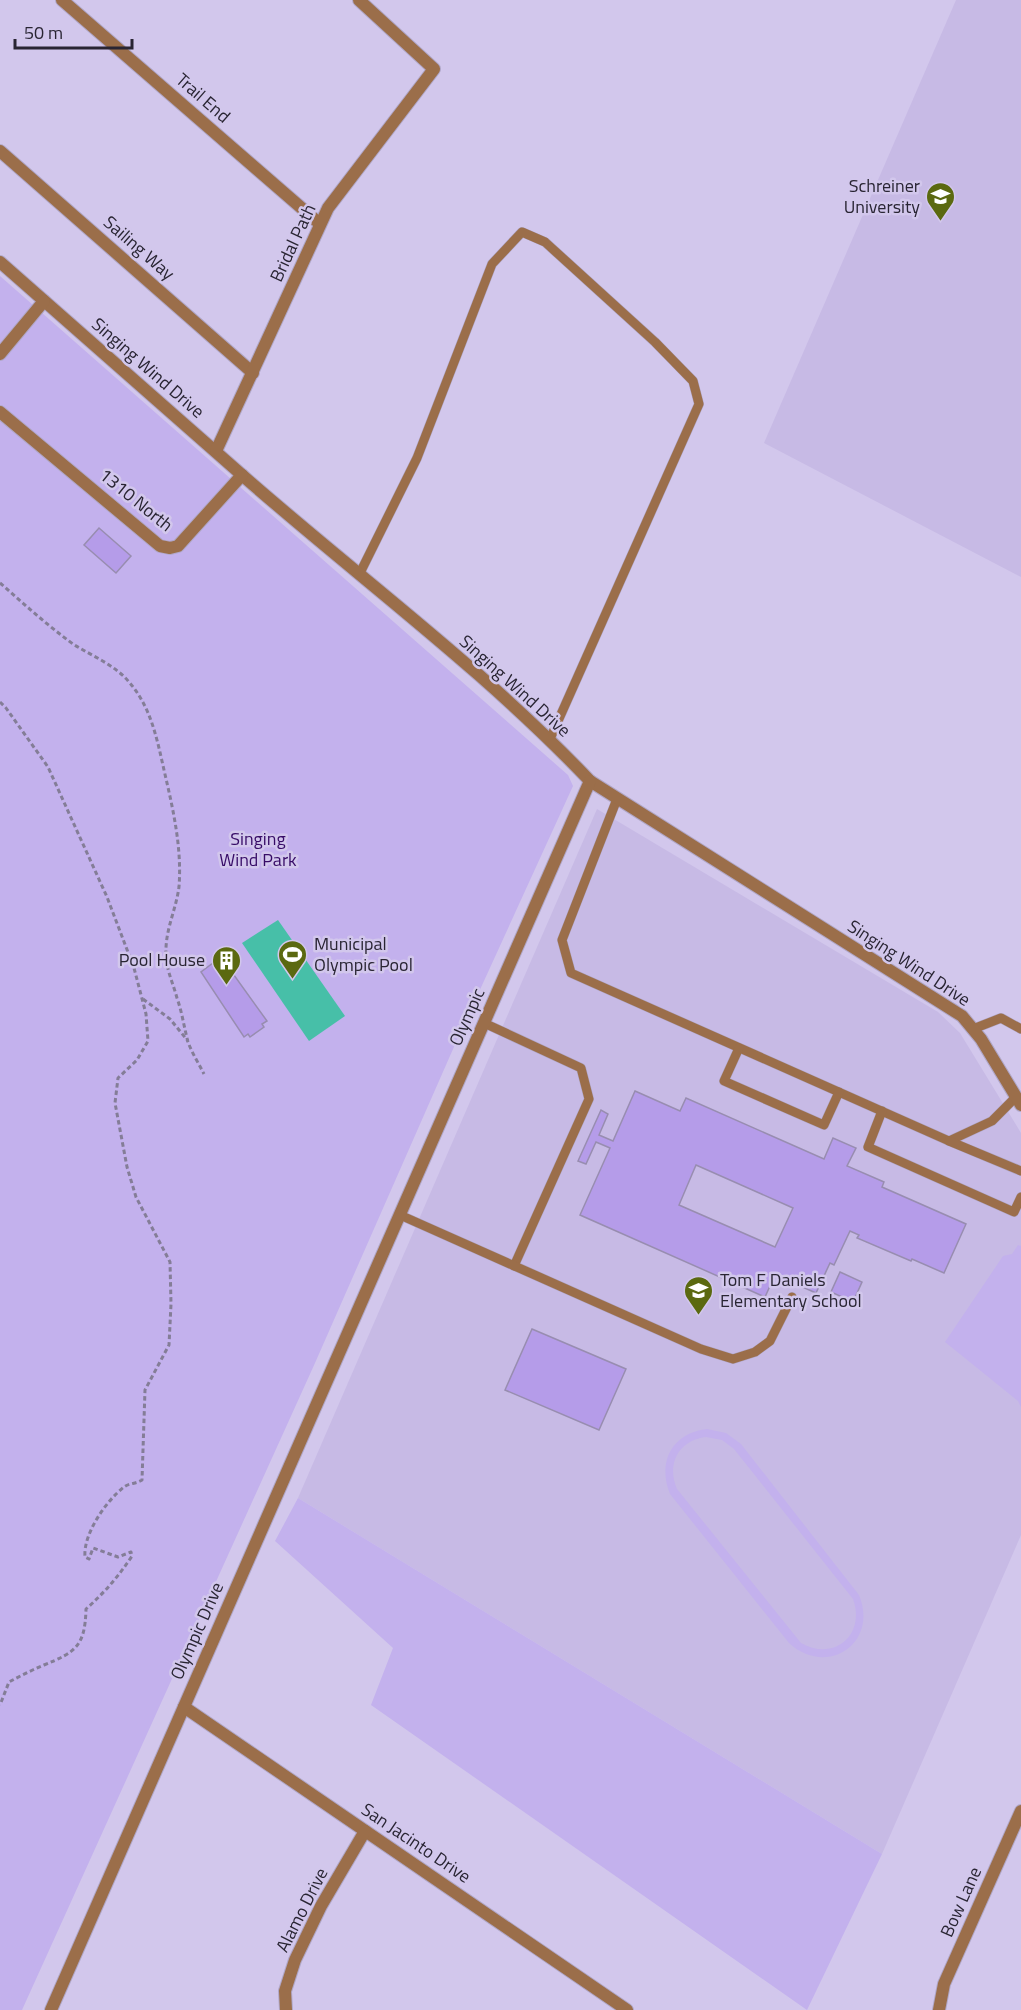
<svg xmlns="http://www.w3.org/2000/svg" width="1021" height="2010" font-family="'Titillium Web',sans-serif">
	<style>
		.built { fill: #c7bae5 }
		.green { fill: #c3b1ed; fill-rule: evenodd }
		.water { fill: #47bfa8 }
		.building { fill: #b59ce9; stroke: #988db0; stroke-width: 1.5; fill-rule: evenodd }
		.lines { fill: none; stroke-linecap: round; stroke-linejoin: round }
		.service-casing { stroke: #b0a7c7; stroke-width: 10 }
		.minor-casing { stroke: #b0a7c7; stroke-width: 14 }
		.path { stroke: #847d97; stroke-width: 3; stroke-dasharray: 4.5 3; stroke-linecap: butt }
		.service { stroke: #9b6e4a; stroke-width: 9 }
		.minor { stroke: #9b6e4a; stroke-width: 12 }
		.labels { text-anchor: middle; stroke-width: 5; stroke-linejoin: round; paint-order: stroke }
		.street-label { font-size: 18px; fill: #292533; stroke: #d2c7ec }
		.poi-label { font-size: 18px; fill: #292533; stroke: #d2c7ec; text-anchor: end }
		.park-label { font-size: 18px; fill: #370c67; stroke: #d2c7ec }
	</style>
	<rect width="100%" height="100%" fill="#d2c7ec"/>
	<!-- built -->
	<g class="built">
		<polygon points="956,0 1021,0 1021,577 764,443"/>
		<polygon points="597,809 938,1012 960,1033 1021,1133 1021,1535 882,1854 298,1498"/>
	</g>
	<!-- green -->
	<g class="green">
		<polygon points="0,276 568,775 573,786 457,1040 315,1363 22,2010 0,2010"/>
		<polygon points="1018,1245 1021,1246 1021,1407 1018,1401 945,1342 1003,1256 1012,1254"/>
		<path d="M707,1429L726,1433L741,1444L859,1595C879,1643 827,1678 789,1643L670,1494C657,1462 672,1433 707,1429ZM706,1437L722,1440L734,1449L853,1599C866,1635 834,1662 801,1643L677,1489C666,1464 679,1440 706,1437Z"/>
		<polygon points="298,1498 882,1854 807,2010 371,1705 393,1648 275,1541"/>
	</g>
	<!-- water -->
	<polygon class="water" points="278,920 345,1016 309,1041 242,943"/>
	<!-- building -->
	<g class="building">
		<polygon points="99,528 131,556 116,573 84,545"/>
		<polygon points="221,957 267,1021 262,1024 264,1027 250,1037 248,1034 244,1037 201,972"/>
		<path d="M635,1091L680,1111L686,1098L824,1159L833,1138L856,1148L847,1166L884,1182L882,1187L966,1224L944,1273L912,1259L911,1261L857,1238L859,1235L850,1231L834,1265L830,1263L816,1293L775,1275L765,1297L580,1215L610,1148L596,1142L586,1164L578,1161L601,1110L608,1114L599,1135L613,1141ZM696,1165L793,1208L775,1247L679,1205Z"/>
		<polygon points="840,1272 862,1282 853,1302 831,1292"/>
		<polygon points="532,1329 626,1369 599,1430 505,1390"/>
	</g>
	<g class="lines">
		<defs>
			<g id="service">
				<polyline points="360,573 417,458 492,264 522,232 545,242 655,342 693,381 699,404 550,739"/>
				<polyline points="617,799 562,940 571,973 949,1141 992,1121 1016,1097"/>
				<polyline points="484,1023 581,1068 589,1099 514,1266"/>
				<polyline points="973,1029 1001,1018 1021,1029"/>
				<polyline points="739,1048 724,1081 824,1125 839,1092"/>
				<polyline points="882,1111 868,1147 1014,1212 1021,1197"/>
				<polyline points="949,1141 1021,1171"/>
				<polyline points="400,1215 701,1349 733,1359 755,1352 770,1341 792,1297"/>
			</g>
			<g id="minor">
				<polyline points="62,0 320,224"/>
				<polyline points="0,151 253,373"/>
				<path d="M0,262C81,333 162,404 242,475C358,577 484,669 590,781L962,1016L981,1039L1021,1105"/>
				<polyline points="0,354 44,301"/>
				<polyline points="0,412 160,546 170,548 178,546 242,475"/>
				<polyline points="216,451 328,208 434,69 359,0"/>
				<polyline points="184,1707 627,2010"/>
				<polyline points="51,2010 590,781"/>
				<polyline points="286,2010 285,1991 295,1960 321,1906 365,1831"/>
				<polyline points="939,2010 944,1984 1021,1811"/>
			</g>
		</defs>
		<!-- service casing -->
		<use href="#service" class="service-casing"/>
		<!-- minor casing -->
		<use href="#minor" class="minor-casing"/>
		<!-- path -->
		<g class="path">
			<path d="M0,583C24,604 47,625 73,644C92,656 115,665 129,682C151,707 157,739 164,770C173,809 182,847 179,887C176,910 165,930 166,954C166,969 173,983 177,998C182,1012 184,1027 188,1042C192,1053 199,1064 204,1074"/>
			<path d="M0,702L6,708L48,767L107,897L134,968L146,1014L148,1041L137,1060L118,1078L115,1103L127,1167L136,1197L170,1262L171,1304L169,1345L145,1390L142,1480C136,1484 129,1483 124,1487C106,1501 83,1534 85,1557L89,1559L93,1548L118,1557L131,1552L132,1556C119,1576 104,1593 86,1609C85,1646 76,1652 44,1665C32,1670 20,1676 9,1682L0,1705"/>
			<polyline points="143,999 170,1019 188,1041"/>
		</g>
		<!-- service -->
		<use href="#service" class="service"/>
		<!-- minor -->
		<use href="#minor" class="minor"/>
	</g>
	<!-- icons -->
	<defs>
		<symbol id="university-pin" viewBox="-11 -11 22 30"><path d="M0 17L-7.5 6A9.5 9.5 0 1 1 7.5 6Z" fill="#5b6910" stroke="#d2c7ec"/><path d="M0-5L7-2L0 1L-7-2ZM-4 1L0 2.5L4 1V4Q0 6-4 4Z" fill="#fff"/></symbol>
		<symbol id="stadium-pin" viewBox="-11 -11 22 30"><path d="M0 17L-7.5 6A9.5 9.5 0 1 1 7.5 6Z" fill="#5b6910" stroke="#d2c7ec"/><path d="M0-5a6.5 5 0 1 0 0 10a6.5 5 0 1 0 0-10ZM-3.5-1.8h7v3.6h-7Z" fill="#fff"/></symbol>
		<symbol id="building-pin" viewBox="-11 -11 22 30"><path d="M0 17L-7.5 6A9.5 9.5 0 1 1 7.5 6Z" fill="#5b6910" stroke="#d2c7ec"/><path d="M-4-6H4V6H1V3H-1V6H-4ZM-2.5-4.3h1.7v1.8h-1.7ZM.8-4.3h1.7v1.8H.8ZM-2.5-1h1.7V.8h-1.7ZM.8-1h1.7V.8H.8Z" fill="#fff"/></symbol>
		<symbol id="school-pin" viewBox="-11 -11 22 30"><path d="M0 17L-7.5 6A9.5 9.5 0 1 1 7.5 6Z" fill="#5b6910" stroke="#d2c7ec"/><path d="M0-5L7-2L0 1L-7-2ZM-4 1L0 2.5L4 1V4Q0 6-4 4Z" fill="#fff"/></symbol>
	</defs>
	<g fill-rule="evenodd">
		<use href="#university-pin" x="924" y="180" width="33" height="45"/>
		<use href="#stadium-pin" x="276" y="938" width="33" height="45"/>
		<use href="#building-pin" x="210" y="944" width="33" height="45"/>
		<use href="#school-pin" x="682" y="1274" width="33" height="45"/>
	</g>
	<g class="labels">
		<!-- street labels -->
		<g class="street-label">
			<text transform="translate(203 98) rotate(41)" y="6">Trail End</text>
			<text transform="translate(293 243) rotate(-65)" y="6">Bridal Path</text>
			<text transform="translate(139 248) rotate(41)" y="6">Sailing Way</text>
			<text transform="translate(148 368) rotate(41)" y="6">Singing Wind Drive</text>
			<text transform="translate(136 500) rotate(39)" y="6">1310 North</text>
			<text transform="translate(515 686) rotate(42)" y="6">Singing Wind Drive</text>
			<text transform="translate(909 963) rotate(33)" y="6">Singing Wind Drive</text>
			<text transform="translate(467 1017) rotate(-66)" y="6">Olympic</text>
			<text transform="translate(197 1631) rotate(-66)" y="6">Olympic Drive</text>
			<text transform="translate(416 1843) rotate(34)" y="6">San Jacinto Drive</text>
			<text transform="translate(961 1902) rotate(-66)" y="6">Bow Lane</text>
			<text transform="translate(302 1910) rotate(-63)" y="6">Alamo Drive</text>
		</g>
		<!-- poi labels -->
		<g class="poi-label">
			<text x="920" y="192">Schreiner<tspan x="920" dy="21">University</tspan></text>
			<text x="314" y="950" text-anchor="start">Municipal<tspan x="314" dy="21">Olympic Pool</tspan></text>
			<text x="205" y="966">Pool House</text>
			<text x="720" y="1286" text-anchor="start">Tom F Daniels<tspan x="720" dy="21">Elementary School</tspan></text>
		</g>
		<!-- park labels -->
		<g class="park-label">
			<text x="258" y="845">Singing<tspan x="258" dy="21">Wind Park</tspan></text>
		</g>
	</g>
	<!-- scale -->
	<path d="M15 39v9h117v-9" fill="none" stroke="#292533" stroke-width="3"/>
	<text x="24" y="39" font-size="18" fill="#292533" stroke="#d2c7ec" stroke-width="4.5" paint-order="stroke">50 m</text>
</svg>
